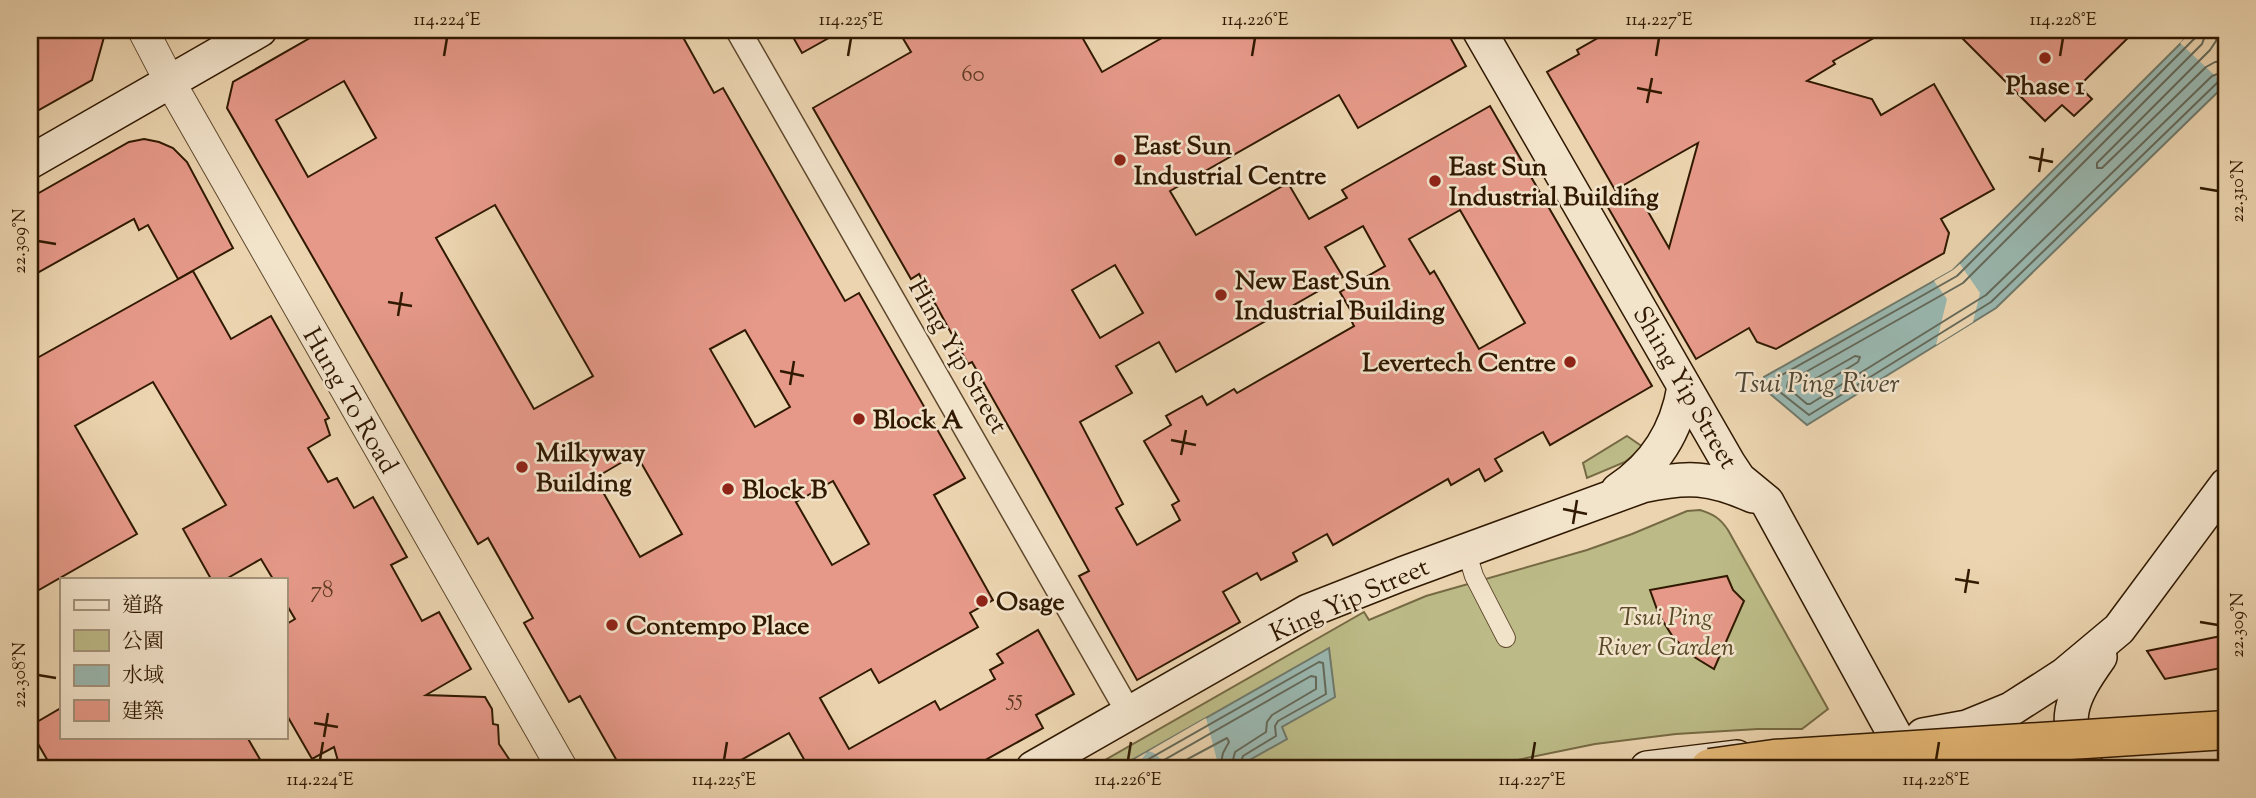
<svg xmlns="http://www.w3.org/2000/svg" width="2256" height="798" font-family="'Sorts Mill Goudy','Noto Serif TC',serif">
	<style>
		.green { fill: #bcbb87; stroke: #766a44; stroke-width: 2 }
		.water { fill: #99b7b0; stroke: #6f786a; stroke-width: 2 }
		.pier { fill: #ebd4af }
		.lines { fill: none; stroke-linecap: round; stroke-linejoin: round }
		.shore { stroke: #646858; stroke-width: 2 }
		.building { fill: #e69989; stroke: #301900; stroke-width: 2; fill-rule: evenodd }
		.pedestrian-casing { stroke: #5f482c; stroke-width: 20 }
		.minor-casing { stroke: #5f482c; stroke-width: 27 }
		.tertiary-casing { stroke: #5f482c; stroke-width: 32 }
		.secondary-casing { stroke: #301900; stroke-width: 36 }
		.pedestrian { stroke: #f2e3cb; stroke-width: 18 }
		.minor { stroke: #f2e3cb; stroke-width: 24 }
		.tertiary { stroke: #f2e3cb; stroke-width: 30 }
		.secondary { stroke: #f2e3cb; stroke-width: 33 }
		.motorway-bridge-casing { stroke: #301900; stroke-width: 41; stroke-linecap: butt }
		.motorway-bridge { stroke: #e6ba78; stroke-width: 38 }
		.ticks { fill: none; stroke: #301900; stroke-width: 2.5 }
		.poi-dot { fill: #8f2418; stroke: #f2e3cb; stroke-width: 2.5 }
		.labels { text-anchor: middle; stroke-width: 5; stroke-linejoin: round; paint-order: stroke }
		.number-label { font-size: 23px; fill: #5e3922 }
		.poi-label { font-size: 26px; font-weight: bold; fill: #301900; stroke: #f2e3cb; text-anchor: start }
		.street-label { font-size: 26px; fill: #301900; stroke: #f2e3cb }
		.park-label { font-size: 26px; font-style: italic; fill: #5a4a28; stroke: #f2e3cb }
		.water-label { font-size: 28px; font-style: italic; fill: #504835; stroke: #f2e3cb }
		.neatline { fill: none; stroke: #301900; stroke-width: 2.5 }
		.ticks-label { font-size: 18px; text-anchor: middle; fill: #301900 }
	</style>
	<rect width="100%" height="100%" fill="#ebd4af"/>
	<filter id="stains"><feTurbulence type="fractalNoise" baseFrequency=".00286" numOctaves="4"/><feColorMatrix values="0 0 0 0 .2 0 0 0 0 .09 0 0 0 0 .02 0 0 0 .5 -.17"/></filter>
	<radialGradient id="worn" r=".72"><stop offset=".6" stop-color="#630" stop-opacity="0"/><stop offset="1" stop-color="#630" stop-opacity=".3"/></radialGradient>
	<!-- green -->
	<g class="green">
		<polygon points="1627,436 1643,447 1625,462 1587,478 1583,463"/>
		<path d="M1700,510C1713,514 1720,518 1728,530L1828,709L1802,729H1758L1676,734L1595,744L1478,768H1091L1364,612L1369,620L1426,596L1587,550L1632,534L1687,511Z"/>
	</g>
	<!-- water -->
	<g class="water">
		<polygon points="2194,30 2226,30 2226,84 1996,308 1807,425 1762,387 1764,377 1953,270"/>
		<polygon points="1329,648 1335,697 1282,727 1287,739 1248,761 1246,768 1118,768"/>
	</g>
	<!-- pier -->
	<g class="pier">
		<polygon points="2194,30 2226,30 2225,85 2180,43"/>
		<polygon points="1960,264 1980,293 1973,322 1936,345 1947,299 1934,281 1953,270"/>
		<polygon points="1206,718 1219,768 1171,768 1154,753 1148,751 1135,768 1121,768 1123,766"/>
	</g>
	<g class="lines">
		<!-- shore -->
		<g class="shore">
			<polyline points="2198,30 2195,38 1957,276 1773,380 1771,385 1809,415 1991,302 2218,82 2226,80"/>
			<polyline points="2207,30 2202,44 1963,283 1788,382 1787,387 1807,404 1810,404 1986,295 2212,76 2226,71"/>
			<polyline points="2217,30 2216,41 2210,50 2097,163 2097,168 2102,168 2206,67 2215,62 2226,61"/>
			<polygon points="1855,356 1860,357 1858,362 1811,391 1805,388 1806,384"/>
			<polyline points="1133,768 1319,662 1323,663 1326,694 1278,721 1275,726 1276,736 1243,756 1239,768"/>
			<polyline points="1150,768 1311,676 1316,677 1316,689 1272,715 1267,722 1266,732 1235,752 1231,768"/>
			<polyline points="1171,768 1227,738 1229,742 1223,753 1220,768"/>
		</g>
	</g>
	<!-- building -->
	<g class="building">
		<polygon points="30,30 106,30 92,80 30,115"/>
		<path d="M324,30H679L714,93L723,88L845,301L859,293L965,478L934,495L993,600L970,613L978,627L879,683L871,669L820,698L849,749L935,701L940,710L995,679L990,670L1003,663L997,654L1038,630L1074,694L1036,715L1043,728L971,768H809L789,733L727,768H621L580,696L569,702L524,623L533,618L488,538L478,544L227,108L233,82ZM344,81L376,138L308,177L276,120ZM495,205L593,376L534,409L436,238ZM745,330L790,407L755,427L710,349ZM636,454L682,534L640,557L595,478ZM833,481L869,544L832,565L796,502Z"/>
		<polygon points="789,30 843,30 802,53"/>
		<path d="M898,30H1078L1102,72L1176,30H1446L1466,66L1358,128L1339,95L1170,191L1196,235L1288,183L1309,219L1347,198L1342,190L1490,106L1652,386L1550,445L1543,432L1495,459L1502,471L1485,481L1479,469L1451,485L1448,479L1333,545L1327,534L1293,553L1297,561L1261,580L1257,573L1223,592L1240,622L1137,680L1079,576L1089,571L1032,468L972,362L968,364L919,274L911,279L813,108L911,52ZM1460,210L1525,323L1479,349L1434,271L1430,274L1409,239ZM1363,226L1385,266L1340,292L1355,318L1351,320L1354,326L1237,393L1234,389L1207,405L1202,396L1166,416L1171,425L1144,441L1179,501L1172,505L1180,520L1137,545L1116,508L1123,504L1080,422L1132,393L1116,366L1159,342L1176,372L1343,277L1325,247ZM1115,265L1143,313L1100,338L1072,290Z"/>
		<polygon points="1612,30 1888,30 1833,61 1835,64 1807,81 1872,99 1881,115 1934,84 1994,189 1941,219 1949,233 1944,253 1776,349 1757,342 1749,328 1696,359 1606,204 1635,189 1669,248 1698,143 1615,190 1547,72 1579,54 1577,50"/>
		<polygon points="1954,30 2136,30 2079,86 2092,99 2074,116 2062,105 2045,121"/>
		<polygon points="144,139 159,142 173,148 187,162 233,248 178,279 148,225 139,230 134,219 30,277 30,198 129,142"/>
		<polygon points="193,271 231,339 271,316 329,418 325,420 330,435 308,448 328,482 337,478 354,508 373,497 407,557 391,565 422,621 439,612 471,669 426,695 485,697 492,709 493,724 498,725 499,744 515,768 340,768 334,747 312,759 285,712 285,625 295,619 285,602 285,579 273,579 261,559 226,579 211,579 183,529 226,505 153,382 75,426 137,534 30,595 30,362"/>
		<polygon points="1727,576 1733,590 1744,601 1714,669 1691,655 1673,637 1659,615 1650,590"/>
		<polygon points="2226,635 2226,667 2165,679 2147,651"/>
		<polygon points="61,708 61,737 247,737 265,768 52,768 30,730 30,726"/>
	</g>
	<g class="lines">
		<defs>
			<polyline id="pedestrian" points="1466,550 1474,576 1506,638"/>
			<polyline id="minor" points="738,30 1129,713"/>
			<polyline id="tertiary" points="143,30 170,82 562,768"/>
			<g id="secondary">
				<polyline points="1479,30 1729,464 1739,479 1767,502 1897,739"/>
				<polyline points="30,162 260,30"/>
				<path d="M1618,490C1655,466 1677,430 1684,387"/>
				<polyline points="1923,735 1967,727 2011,709 2064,675 2119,629 2226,485"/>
				<path d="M1033,768L1308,611L1402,574L1642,486C1688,476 1710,477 1753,496"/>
				<polyline points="1647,768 1737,757"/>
				<path d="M2087,768C2059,721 2071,698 2100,657"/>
			</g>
		</defs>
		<!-- pedestrian casing -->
		<use href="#pedestrian" class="pedestrian-casing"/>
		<!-- minor casing -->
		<use href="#minor" class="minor-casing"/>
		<!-- tertiary casing -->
		<use href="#tertiary" class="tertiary-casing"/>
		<!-- secondary casing -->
		<use href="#secondary" class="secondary-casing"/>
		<!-- pedestrian -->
		<use href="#pedestrian" class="pedestrian"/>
		<!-- minor -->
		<use href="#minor" class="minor"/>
		<!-- tertiary -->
		<use href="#tertiary" class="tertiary"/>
		<!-- secondary -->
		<use href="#secondary" class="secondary"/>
		<defs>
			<polyline id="motorway-bridge" points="1710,768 1774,759 2226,730"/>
		</defs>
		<!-- motorway-bridge casing -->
		<use href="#motorway-bridge" class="motorway-bridge-casing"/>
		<!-- motorway-bridge -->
		<use href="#motorway-bridge" class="motorway-bridge"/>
	</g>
	<!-- ticks -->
	<path class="ticks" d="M444,56L447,38M848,56L851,38M1252,56L1255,38M1656,56L1659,38M2060,56L2063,38M1637,88L1662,93M1647,103L1652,78M2029,157L2053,162M2039,172L2043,148M2200,188L2218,191M38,241L56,244M388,302L412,306M398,316L402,292M780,371L804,376M790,385L794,361M1171,440L1196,445M1181,455L1186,430M1563,509L1587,514M1573,524L1577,500M1955,579L1979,583M1965,593L1969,569M2200,622L2218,625M38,675L56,678M314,723L338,727M324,737L328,713M320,760L323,742M724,760L727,742M1128,760L1131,742M1532,760L1535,742M1936,760L1939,742"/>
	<!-- markers -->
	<g class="poi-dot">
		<circle cx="2045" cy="58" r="7"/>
		<circle cx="1120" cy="160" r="7"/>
		<circle cx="1435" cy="181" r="7"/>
		<circle cx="1221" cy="295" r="7"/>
		<circle cx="1570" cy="362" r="7"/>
		<circle cx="859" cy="419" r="7"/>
		<circle cx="522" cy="467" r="7"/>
		<circle cx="728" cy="489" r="7"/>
		<circle cx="982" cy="601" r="7"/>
		<circle cx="612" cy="625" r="7"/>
	</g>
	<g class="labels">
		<!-- number labels -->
		<g class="number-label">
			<text x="973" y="81">60</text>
			<text x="322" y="597">78</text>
			<text x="1015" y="705">55</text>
		</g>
		<!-- poi labels -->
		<g class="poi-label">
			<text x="2045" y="94" text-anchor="middle">Phase 1</text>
			<text x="1134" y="154">East Sun<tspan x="1134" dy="30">Industrial Centre</tspan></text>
			<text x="1449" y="175">East Sun<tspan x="1449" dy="30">Industrial Building</tspan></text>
			<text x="1235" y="289">New East Sun<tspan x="1235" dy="30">Industrial Building</tspan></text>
			<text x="1556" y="371" text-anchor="end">Levertech Centre</text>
			<text x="873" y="428">Block A</text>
			<text x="536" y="461">Milkyway<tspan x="536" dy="30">Building</tspan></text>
			<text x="742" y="498">Block B</text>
			<text x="996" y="610">Osage</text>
			<text x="626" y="634">Contempo Place</text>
		</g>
		<!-- street labels -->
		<g class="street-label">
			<text transform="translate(959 356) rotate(60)" y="9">Hing Yip Street</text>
			<text transform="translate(1686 387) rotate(60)" y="9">Shing Yip Street</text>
			<text transform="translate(351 400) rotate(60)" y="9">Hung To Road</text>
			<text transform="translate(1349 599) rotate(-24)" y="9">King Yip Street</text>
		</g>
		<!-- park labels -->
		<g class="park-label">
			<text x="1666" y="625">Tsui Ping<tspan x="1666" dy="30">River Garden</tspan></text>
		</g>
		<!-- water labels -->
		<g class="water-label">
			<text x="1817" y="392">Tsui Ping River</text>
		</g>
	</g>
	<!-- margin -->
	<rect width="2256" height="798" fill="none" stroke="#ebd4af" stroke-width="77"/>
	<!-- legend -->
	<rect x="60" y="578" width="228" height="161" fill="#f2e3cb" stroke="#a4927a" stroke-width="2"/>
	<rect x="74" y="600" width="35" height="10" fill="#f2e3cb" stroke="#a4927a" stroke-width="2"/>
	<text x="122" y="612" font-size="21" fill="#301900">道路</text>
	<rect x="74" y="630" width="35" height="21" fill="#bcbb87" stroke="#a4927a" stroke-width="2"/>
	<text x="122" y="648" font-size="21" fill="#301900">公園</text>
	<rect x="74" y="665" width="35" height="21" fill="#99b7b0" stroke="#a4927a" stroke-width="2"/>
	<text x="122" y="682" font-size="21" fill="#301900">水域</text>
	<rect x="74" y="700" width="35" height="21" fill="#e69989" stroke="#a4927a" stroke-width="2"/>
	<text x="122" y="718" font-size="21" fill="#301900">建築</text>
	<rect x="38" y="38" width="2180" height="722" class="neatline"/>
	<g class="ticks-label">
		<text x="447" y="25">114.224°E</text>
		<text x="851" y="25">114.225°E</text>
		<text x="1255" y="25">114.226°E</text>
		<text x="1659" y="25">114.227°E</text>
		<text x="2063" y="25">114.228°E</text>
		<text transform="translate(2237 191) rotate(-90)" y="6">22.310°N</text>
		<text transform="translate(19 241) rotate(-90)" y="6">22.309°N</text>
		<text transform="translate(2237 625) rotate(-90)" y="6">22.309°N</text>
		<text transform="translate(19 675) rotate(-90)" y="6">22.308°N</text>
		<text x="320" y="785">114.224°E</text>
		<text x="724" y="785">114.225°E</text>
		<text x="1128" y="785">114.226°E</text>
		<text x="1532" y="785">114.227°E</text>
		<text x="1936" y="785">114.228°E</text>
	</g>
	<rect width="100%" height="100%" filter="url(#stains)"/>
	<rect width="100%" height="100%" fill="url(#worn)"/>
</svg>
